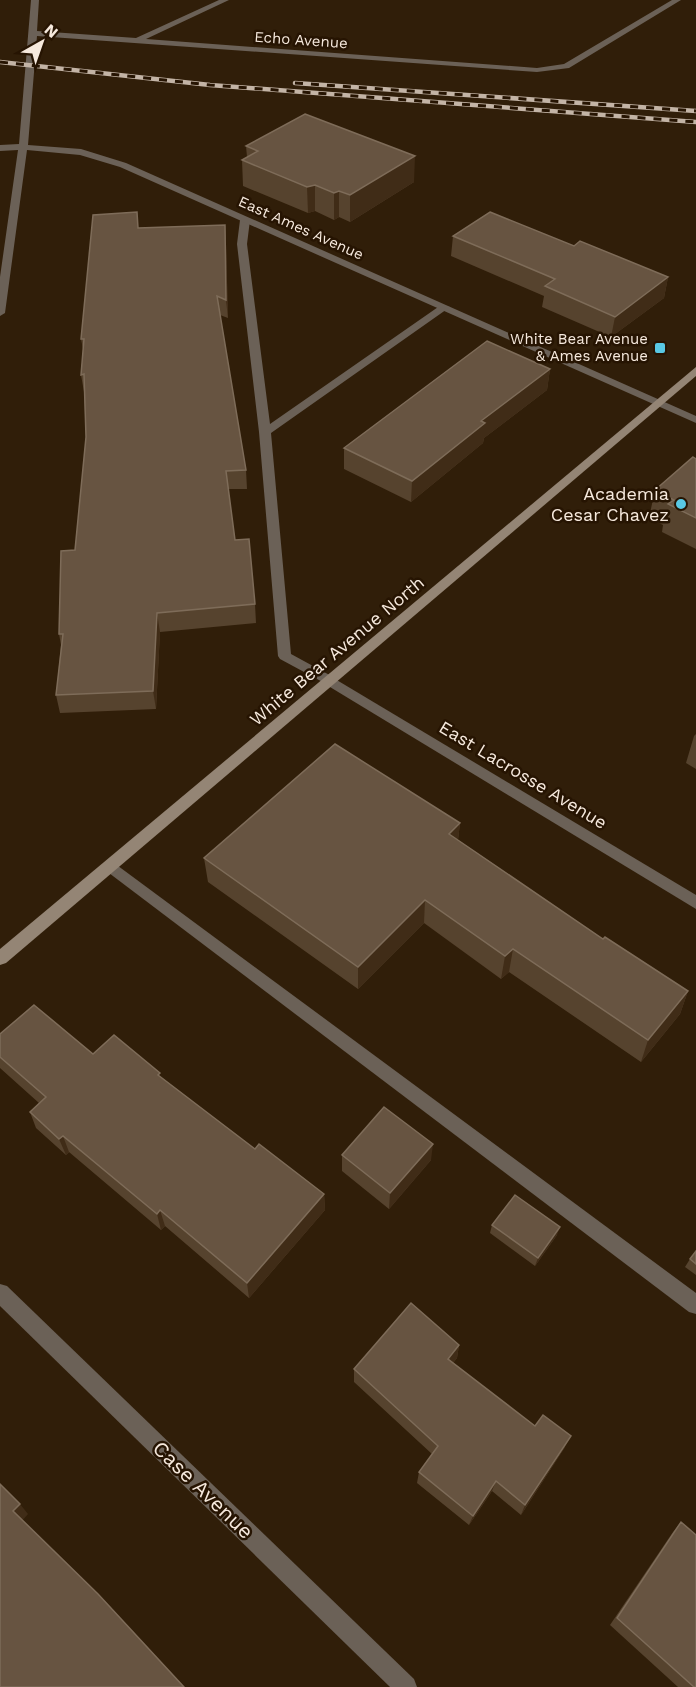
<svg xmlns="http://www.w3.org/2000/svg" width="696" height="1687" font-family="'Work Sans',sans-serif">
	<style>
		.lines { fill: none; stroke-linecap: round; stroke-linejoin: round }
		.lane { fill: #6b6157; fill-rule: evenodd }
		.street { fill: #6b6157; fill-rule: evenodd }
		.secondary { fill: #948575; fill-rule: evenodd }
		.rail-casing { stroke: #c3b4a6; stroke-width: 4.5 }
		.rail { stroke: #261402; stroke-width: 3; stroke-dasharray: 8; stroke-linecap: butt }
		.wall { fill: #56432e }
		.shaded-wall { fill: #402c17 }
		.building { fill: #675441; stroke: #7e6c59; stroke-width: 1.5 }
		.poi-dot { fill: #59c8e4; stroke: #261402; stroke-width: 2 }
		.labels { text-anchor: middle; stroke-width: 5; stroke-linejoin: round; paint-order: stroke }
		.far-street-label { font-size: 15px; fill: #f6e9dd; stroke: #261402 }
		.far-poi-label { font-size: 15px; fill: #f6e9dd; stroke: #261402; text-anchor: end }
		.poi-label { font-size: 18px; fill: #f6e9dd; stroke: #261402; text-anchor: end }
		.street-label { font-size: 18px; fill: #f6e9dd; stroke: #261402 }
		.near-street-label { font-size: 21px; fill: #f6e9dd; stroke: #261402 }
	</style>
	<rect width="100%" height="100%" fill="#301e09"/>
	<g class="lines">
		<!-- lane -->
		<g class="lane">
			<polygon points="245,217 250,220 247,244 270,424 441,305 450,307 271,433 291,654 335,678 337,681 330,686 280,659 278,656 259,432 237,244 240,220"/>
			<polygon points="110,860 696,1293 696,1314 689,1312 105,870 102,866 105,862"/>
		</g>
		<!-- street -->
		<g class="street">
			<polygon points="31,0 39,0 37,31 136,38 219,0 229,0 146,39 537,68 564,64 672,0 681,0 569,68 537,72 37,36 28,145 81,149 126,163 696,416 696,423 120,167 80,155 27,150 5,313 0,316 0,277 18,150 0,151 0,145 19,144"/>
			<polygon points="330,676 696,895 696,909 325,684 323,681"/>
			<polygon points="0,1284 7,1286 414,1679 417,1687 390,1687 0,1306"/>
		</g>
		<!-- secondary -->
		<polygon class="secondary" points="696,367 696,376 6,963 0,965 0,949"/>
		<defs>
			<g id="rail">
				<polyline points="0,62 210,85 696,122"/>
				<polyline points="295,83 696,111"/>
			</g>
		</defs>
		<!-- rail casing -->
		<use href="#rail" class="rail-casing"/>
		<!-- rail -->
		<use href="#rail" class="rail"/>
	</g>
	<!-- wall -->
	<g class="wall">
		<polygon points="246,146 414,182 350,222 339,217 334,220 315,211 308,213 243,186 242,160 247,157"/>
		<polygon points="225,225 226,243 228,318 220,315 246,470 247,489 228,489 235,540 255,604 256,623 160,632 156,709 60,713 56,695 61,645 59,634 75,550 86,437 84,392 81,375 83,349 81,339 139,228"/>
		<polygon points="453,236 574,246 668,277 664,298 611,337 542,307 544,296 451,256"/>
		<polygon points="550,369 547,390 484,438 483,443 411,502 344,469 344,448"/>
		<polygon points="696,459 696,549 662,532 663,525 649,518 655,490"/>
		<polygon points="696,734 696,769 686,763 694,736"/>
		<polygon points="460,823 458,840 603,939 688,991 680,1014 641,1062 509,972 501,979 424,923 358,989 208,882 204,858"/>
		<polygon points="0,1034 93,1054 161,1077 255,1149 324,1194 325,1210 249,1298 165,1226 161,1230 69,1152 66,1155 36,1128 30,1112 39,1103 0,1068"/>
		<polygon points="342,1155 431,1160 389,1209 342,1171"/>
		<polygon points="492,1225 557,1235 535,1266 490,1233"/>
		<polygon points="696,1251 696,1275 685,1267 690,1259"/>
		<polygon points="459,1345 457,1358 453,1363 535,1426 565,1447 521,1515 492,1491 469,1525 417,1483 419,1472 432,1454 354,1382 354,1369"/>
		<polygon points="681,1522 696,1687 678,1687 610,1625 673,1532"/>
	</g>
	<!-- shaded-wall -->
	<g class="shaded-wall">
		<polygon points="415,156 414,182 350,222 350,195"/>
		<polygon points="315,185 315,211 308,213 307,187"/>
		<polygon points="339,191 339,217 334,220 334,193"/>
		<polygon points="225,225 226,243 228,318 226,300"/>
		<polygon points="668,277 664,298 611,337 615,317"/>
		<polygon points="550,369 547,390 484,438 483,443 411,502 412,481 481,421"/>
		<polygon points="157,613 160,632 156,709 153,691"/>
		<polygon points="460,823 457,848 449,834"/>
		<polygon points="425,900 424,923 358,989 358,967"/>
		<polygon points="513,949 509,972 501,979 505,956"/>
		<polygon points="688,991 680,1014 641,1062 648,1040"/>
		<polygon points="63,1136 69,1152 66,1155 59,1139"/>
		<polygon points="433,1144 431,1160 389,1209 390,1193"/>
		<polygon points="324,1194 325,1210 249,1298 247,1283"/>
		<polygon points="160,1210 165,1226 161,1230 157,1214"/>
		<polygon points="560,1227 557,1235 535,1266 538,1258"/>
		<polygon points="459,1345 457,1358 446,1372 448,1359"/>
		<polygon points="571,1436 565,1447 521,1515 525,1505"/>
		<polygon points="496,1481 492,1491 469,1525 473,1516"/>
		<polygon points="20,1504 28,1514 22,1521 13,1511"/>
	</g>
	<!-- building -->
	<g class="building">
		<polygon points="305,114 415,156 350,195 339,191 334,193 315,185 307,187 242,160 258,151 246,146"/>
		<polygon points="137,212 138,228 225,225 226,300 217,296 246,470 226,471 235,540 249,539 255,604 157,613 153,691 56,695 63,634 59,634 61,551 75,550 86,437 84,374 81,375 84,339 81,339 93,215"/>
		<polygon points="490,212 574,246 580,241 668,277 615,317 545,286 555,279 453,236"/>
		<polygon points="487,341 550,369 481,421 485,423 412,481 344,448"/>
		<polygon points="693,457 696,459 696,518 668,504 674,500 655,490"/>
		<polygon points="335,744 460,823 449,834 603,939 605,937 688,991 648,1040 513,949 505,956 425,900 358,967 204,858"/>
		<polygon points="34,1005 93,1054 114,1035 160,1073 158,1075 213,1117 255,1149 259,1144 324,1194 247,1283 160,1210 157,1214 63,1136 59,1139 30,1112 46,1097 0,1057 0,1034"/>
		<polygon points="384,1107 433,1144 390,1193 342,1155"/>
		<polygon points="515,1195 560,1227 538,1258 492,1225"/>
		<polygon points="696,1251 696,1264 690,1259"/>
		<polygon points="411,1303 459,1345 448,1359 535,1426 543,1415 571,1436 525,1505 496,1481 473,1516 419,1472 438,1446 354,1369"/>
		<polygon points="0,1484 20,1504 13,1511 98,1594 184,1687 0,1687"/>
		<polygon points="681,1522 696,1535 696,1687 694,1687 617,1618"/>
	</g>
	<!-- markers -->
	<g class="poi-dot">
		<rect x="654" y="342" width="12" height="12" rx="3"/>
		<circle cx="681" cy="504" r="6"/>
	</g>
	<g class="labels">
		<!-- far-street labels -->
		<g class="far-street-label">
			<text transform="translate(301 40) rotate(4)" y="5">Echo Avenue</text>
			<text transform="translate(301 228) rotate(24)" y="5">East Ames Avenue</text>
		</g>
		<!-- far-poi labels -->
		<g class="far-poi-label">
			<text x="648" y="344">White Bear Avenue<tspan x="648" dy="17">&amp; Ames Avenue</tspan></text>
		</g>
		<!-- poi labels -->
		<g class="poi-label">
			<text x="669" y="500">Academia<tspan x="669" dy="21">Cesar Chavez</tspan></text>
		</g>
		<!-- street labels -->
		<g class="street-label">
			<text transform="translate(337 651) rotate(-40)" y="6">White Bear Avenue North</text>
			<text transform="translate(523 775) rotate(31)" y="6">East Lacrosse Avenue</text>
		</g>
		<!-- near-street labels -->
		<g class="near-street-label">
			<text transform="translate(203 1490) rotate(44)" y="7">Case Avenue</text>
		</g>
	</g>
	<!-- north arrow -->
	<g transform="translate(42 42) rotate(40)" stroke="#261402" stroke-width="4.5" paint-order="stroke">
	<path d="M0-4.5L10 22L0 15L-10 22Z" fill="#f6e9dd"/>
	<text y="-9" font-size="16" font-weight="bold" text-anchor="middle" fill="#f6e9dd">N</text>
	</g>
</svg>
